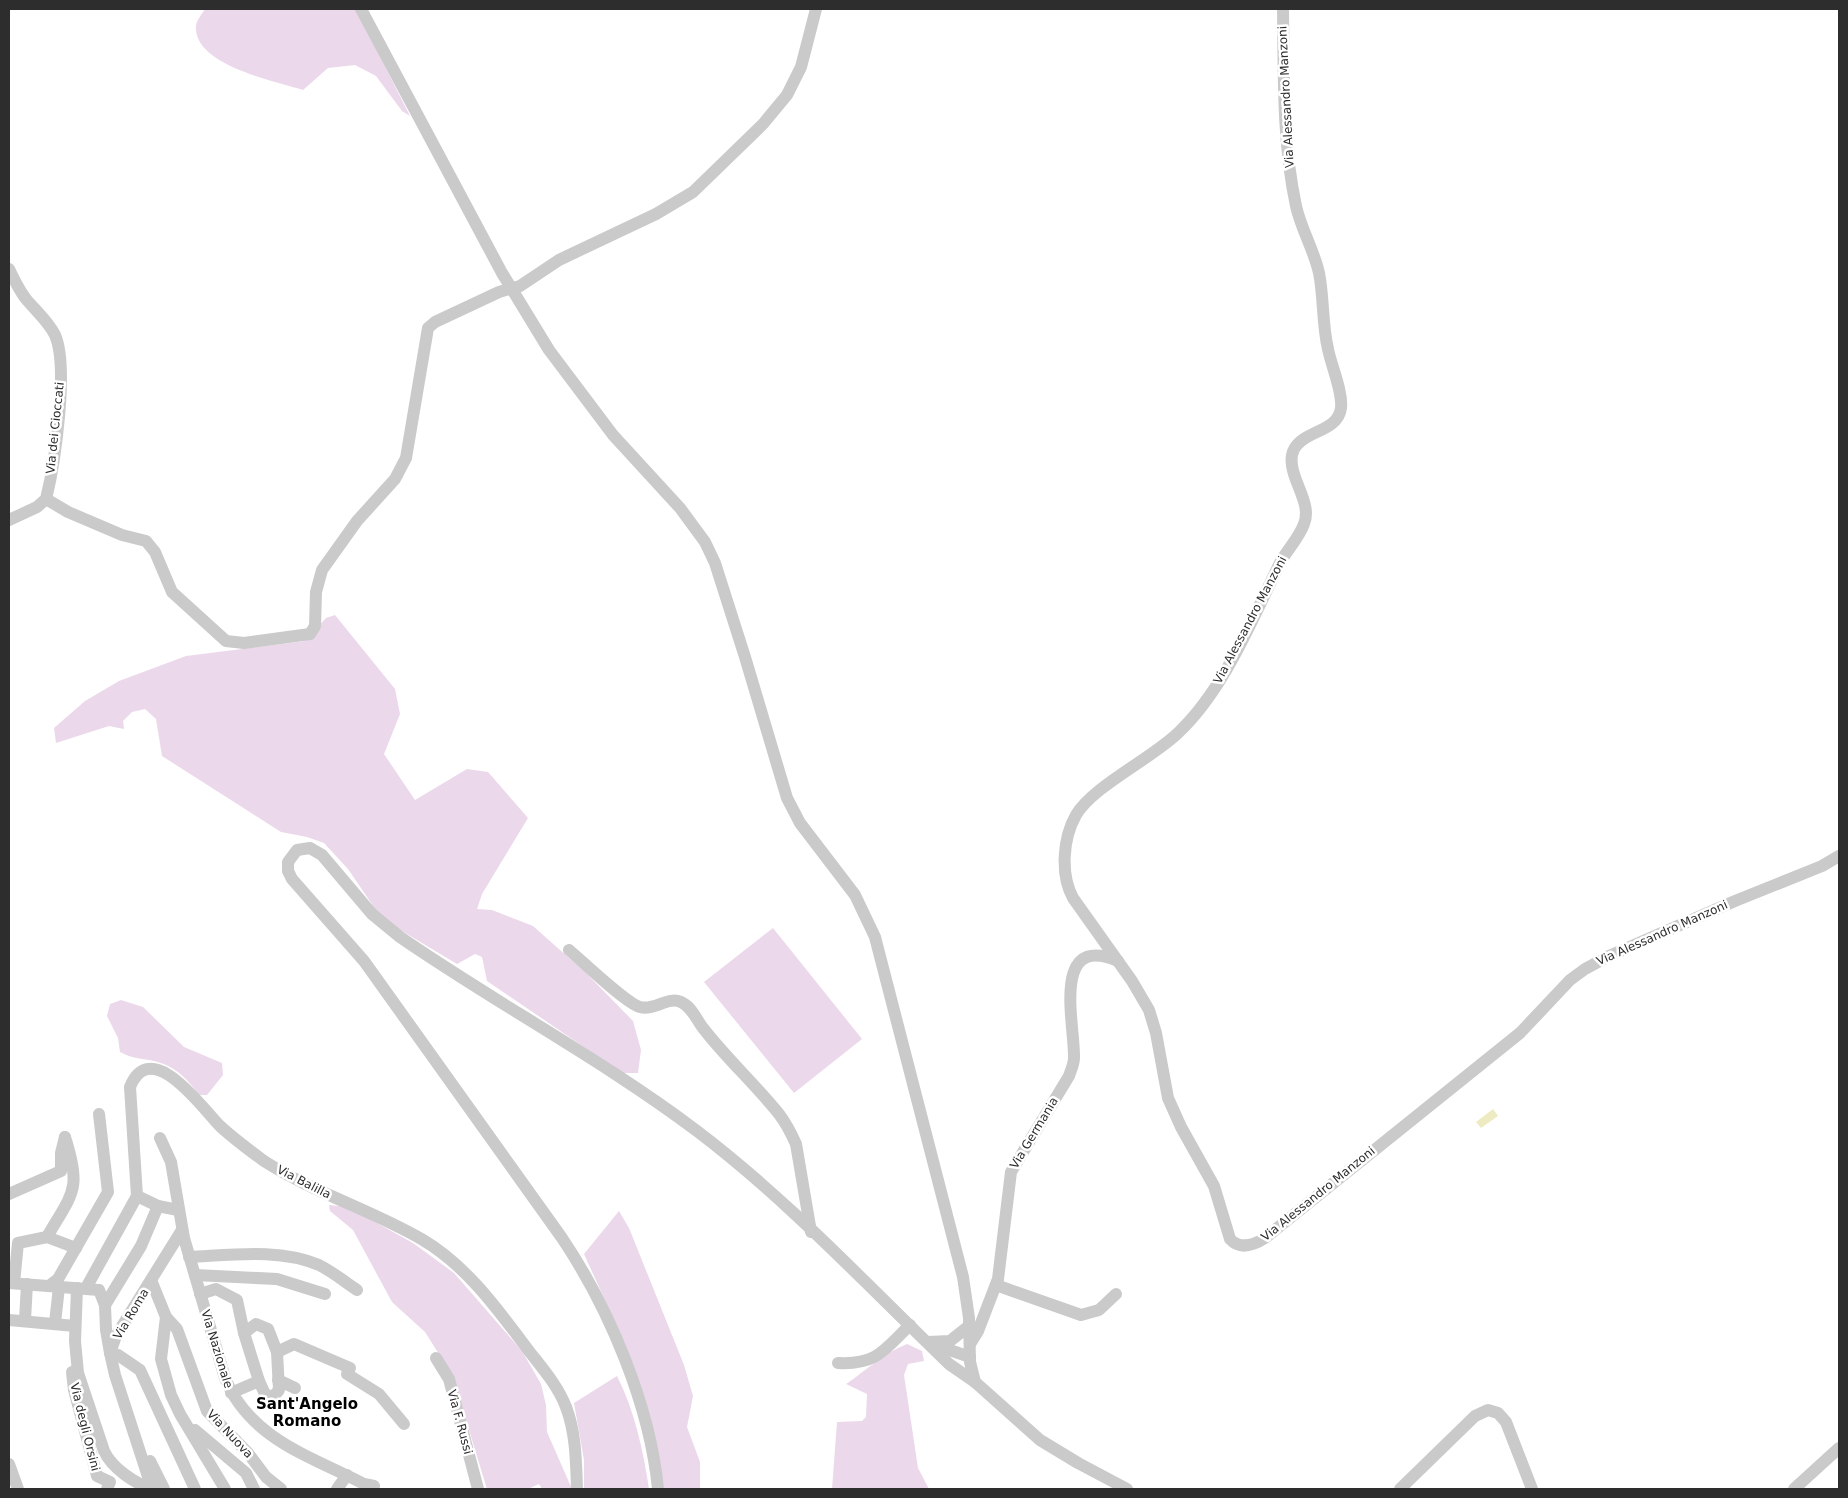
<svg xmlns="http://www.w3.org/2000/svg" width="1848" height="1498" font-family="'DejaVu Sans',sans-serif">
	<style>
		.green { fill: #ecd8eb }
		.water { fill: #eeebc2 }
		.lines { fill: none; stroke-linecap: round; stroke-linejoin: round }
		.minor { stroke: #cacaca; stroke-width: 12 }
		.labels { text-anchor: middle; stroke-width: 5; stroke-linejoin: round; paint-order: stroke }
		.street-label { font-size: 12px; fill: #2d2d2d; stroke: #fff }
		.quarter-label { font-size: 15px; font-weight: bold; fill: #000; stroke: #fff }
	</style>
	<rect width="100%" height="100%" fill="#fff"/>
	<!-- green -->
	<g class="green">
		<path d="M205,9H356L410,116L402,111L376,76L355,65L328,68L303,90C274,81 193,65 196,26C196,21 202,14 205,9Z"/>
		<polygon points="335,615 395,689 400,714 384,754 415,800 467,769 488,772 528,818 482,894 477,909 492,910 533,926 587,974 633,1021 641,1050 638,1073 622,1073 487,981 482,957 475,954 457,964 382,919 348,869 324,843 307,837 281,832 162,756 156,719 145,709 132,712 123,721 124,729 109,726 56,743 54,728 85,701 119,681 186,656 305,641 326,618"/>
		<polygon points="773,928 862,1039 794,1093 704,982"/>
		<path d="M121,1000L143,1007L184,1047L222,1063L223,1075L207,1095H199C189,1081 178,1069 161,1063C147,1058 134,1060 120,1052L118,1038L107,1016L110,1004Z"/>
		<polygon points="329,1205 348,1207 413,1243 454,1273 522,1351 541,1384 546,1405 547,1432 572,1489 542,1489 539,1484 528,1489 487,1489 462,1407 453,1379 437,1351 425,1332 392,1302 353,1230 330,1211"/>
		<polygon points="619,1211 629,1228 684,1365 693,1396 687,1427 700,1462 700,1489 662,1489 604,1298 584,1254"/>
		<path d="M907,1344L922,1351L924,1361L908,1364L904,1375L918,1468L929,1489H832L837,1422L862,1421L866,1417L867,1394L846,1384C867,1370 884,1353 907,1344Z"/>
		<path d="M617,1376C635,1412 643,1450 649,1489H584V1460L574,1403Z"/>
	</g>
	<!-- water -->
	<polygon class="water" points="1493,1109 1498,1116 1481,1128 1476,1122"/>
	<g class="lines">
		<!-- minor -->
		<g class="minor">
			<polyline points="361,9 502,273 549,350 613,435 680,508 705,542 715,563 745,657 787,798 800,823 855,895 875,937 963,1277 969,1318 970,1362 975,1382"/>
			<path d="M1283,9C1284,74 1282,141 1296,206C1301,229 1314,250 1319,273C1324,298 1322,324 1328,349C1331,365 1343,392 1341,408C1338,434 1297,430 1292,455C1288,478 1313,502 1304,524C1299,538 1287,550 1280,563C1252,619 1225,688 1179,732C1153,758 1093,786 1076,815C1063,838 1060,874 1073,898L1132,981L1149,1010L1156,1033L1168,1098L1181,1127L1214,1186L1230,1239C1240,1250 1254,1245 1265,1238L1520,1033L1570,980L1585,969L1609,956L1735,901L1822,866L1839,856"/>
			<path d="M9,269C14,279 19,290 26,299C36,311 48,321 55,335C69,367 55,463 46,499L37,507L9,520"/>
			<polyline points="46,499 68,512 122,535 146,541 155,552 172,592 226,641 244,643 310,634 315,626 316,592 322,570 357,521 395,479 406,458 428,328 435,322 499,292 520,286 559,260 656,214 693,192 763,124 787,95 801,67 816,9"/>
			<path d="M569,950C582,961 627,1004 640,1007C654,1011 668,996 681,1002C692,1007 696,1019 703,1028C726,1058 755,1084 779,1114C786,1123 791,1133 796,1144L811,1232"/>
			<path d="M160,1138L171,1162L184,1238L225,1378C250,1439 310,1456 364,1484L374,1486"/>
			<polyline points="9,1194 61,1171 61,1153 65,1137"/>
			<polyline points="137,1196 158,1206 178,1210"/>
			<path d="M47,1237C73,1192 82,1190 65,1137"/>
			<path d="M189,1257C231,1255 280,1248 319,1265C333,1272 345,1282 357,1290"/>
			<polyline points="195,1275 277,1279 325,1294"/>
			<polyline points="151,1280 166,1317 177,1329 207,1411 248,1453 266,1477 281,1489"/>
			<polyline points="9,1283 99,1290 105,1305 106,1330 110,1353 118,1355 140,1370 195,1489"/>
			<polyline points="14,1283 18,1243 47,1237 76,1248"/>
			<polyline points="996,1285 1081,1315 1099,1310 1116,1294"/>
			<polyline points="49,1286 58,1279 108,1192 99,1114"/>
			<path d="M77,1288L75,1341L78,1373L104,1451C112,1468 134,1483 152,1489"/>
			<path d="M86,1288L137,1196L130,1087C151,1035 203,1109 220,1126C234,1139 249,1150 264,1161C314,1193 372,1210 423,1240C467,1266 499,1311 529,1351C543,1369 558,1386 566,1407C576,1433 576,1462 577,1489"/>
			<polyline points="200,1294 216,1289 237,1300 244,1333 259,1381 231,1393"/>
			<polyline points="105,1305 141,1246 158,1206"/>
			<polyline points="166,1317 161,1359 171,1395 180,1414 225,1489"/>
			<polyline points="9,1320 75,1326"/>
			<polyline points="25,1320 27,1284"/>
			<polyline points="55,1323 59,1287"/>
			<polyline points="244,1333 256,1324 268,1329 277,1352 279,1390 273,1397 265,1394 259,1381"/>
			<polyline points="928,1342 950,1341 969,1326"/>
			<path d="M970,1344L978,1331L998,1279L1011,1172L1069,1076C1071,1070 1074,1064 1074,1058C1075,1025 1050,932 1118,961"/>
			<polyline points="935,1345 970,1357"/>
			<polyline points="277,1352 294,1344 350,1368 347,1374 379,1394 404,1424"/>
			<polyline points="436,1358 449,1379 478,1489"/>
			<path d="M838,1363C877,1365 884,1350 910,1325"/>
			<polyline points="72,1372 74,1390 97,1476 110,1482 107,1489"/>
			<polyline points="278,1380 295,1388"/>
			<polyline points="195,1430 246,1473 254,1489"/>
			<polyline points="150,1461 164,1489"/>
			<polyline points="9,1464 18,1489"/>
			<polyline points="152,1489 115,1375 110,1353 116,1336 182,1230"/>
			<polyline points="337,1489 347,1475"/>
			<path d="M658,1489C650,1405 609,1308 562,1238L364,961L292,879L288,871V862L297,850L310,848L322,855L372,914L400,937C497,1004 603,1060 697,1131C788,1200 867,1285 949,1364L975,1382L1040,1440L1078,1463L1127,1489"/>
			<polyline points="1400,1489 1475,1416 1488,1410 1498,1413 1506,1422 1532,1489"/>
			<polyline points="1794,1489 1839,1448"/>
		</g>
	</g>
	<g class="labels">
		<!-- street labels -->
		<g class="street-label">
			<text transform="translate(1286 97) rotate(-93)" y="4">Via Alessandro Manzoni</text>
			<text transform="translate(55 428) rotate(-84)" y="4">Via dei Cioccati</text>
			<text transform="translate(1250 620) rotate(-62)" y="4">Via Alessandro Manzoni</text>
			<text transform="translate(1662 933) rotate(-24)" y="4">Via Alessandro Manzoni</text>
			<text transform="translate(1034 1133) rotate(-59)" y="4">Via Germania</text>
			<text transform="translate(304 1182) rotate(27)" y="4">Via Balilla</text>
			<text transform="translate(1318 1194) rotate(-39)" y="4">Via Alessandro Manzoni</text>
			<text transform="translate(131 1314) rotate(-59)" y="4">Via Roma</text>
			<text transform="translate(217 1349) rotate(73)" y="4">Via Nazionale</text>
			<text transform="translate(460 1422) rotate(75)" y="4">Via F. Russi</text>
			<text transform="translate(85 1427) rotate(76)" y="4">Via degli Orsini</text>
			<text transform="translate(230 1434) rotate(47)" y="4">Via Nuova</text>
		</g>
		<!-- quarter labels -->
		<g class="quarter-label">
			<text x="307" y="1409">Sant'Angelo<tspan x="307" dy="17">Romano</tspan></text>
		</g>
	</g>
	<!-- border -->
	<rect width="1848" height="1498" fill="none" stroke="#2d2d2d" stroke-width="20"/>
</svg>
